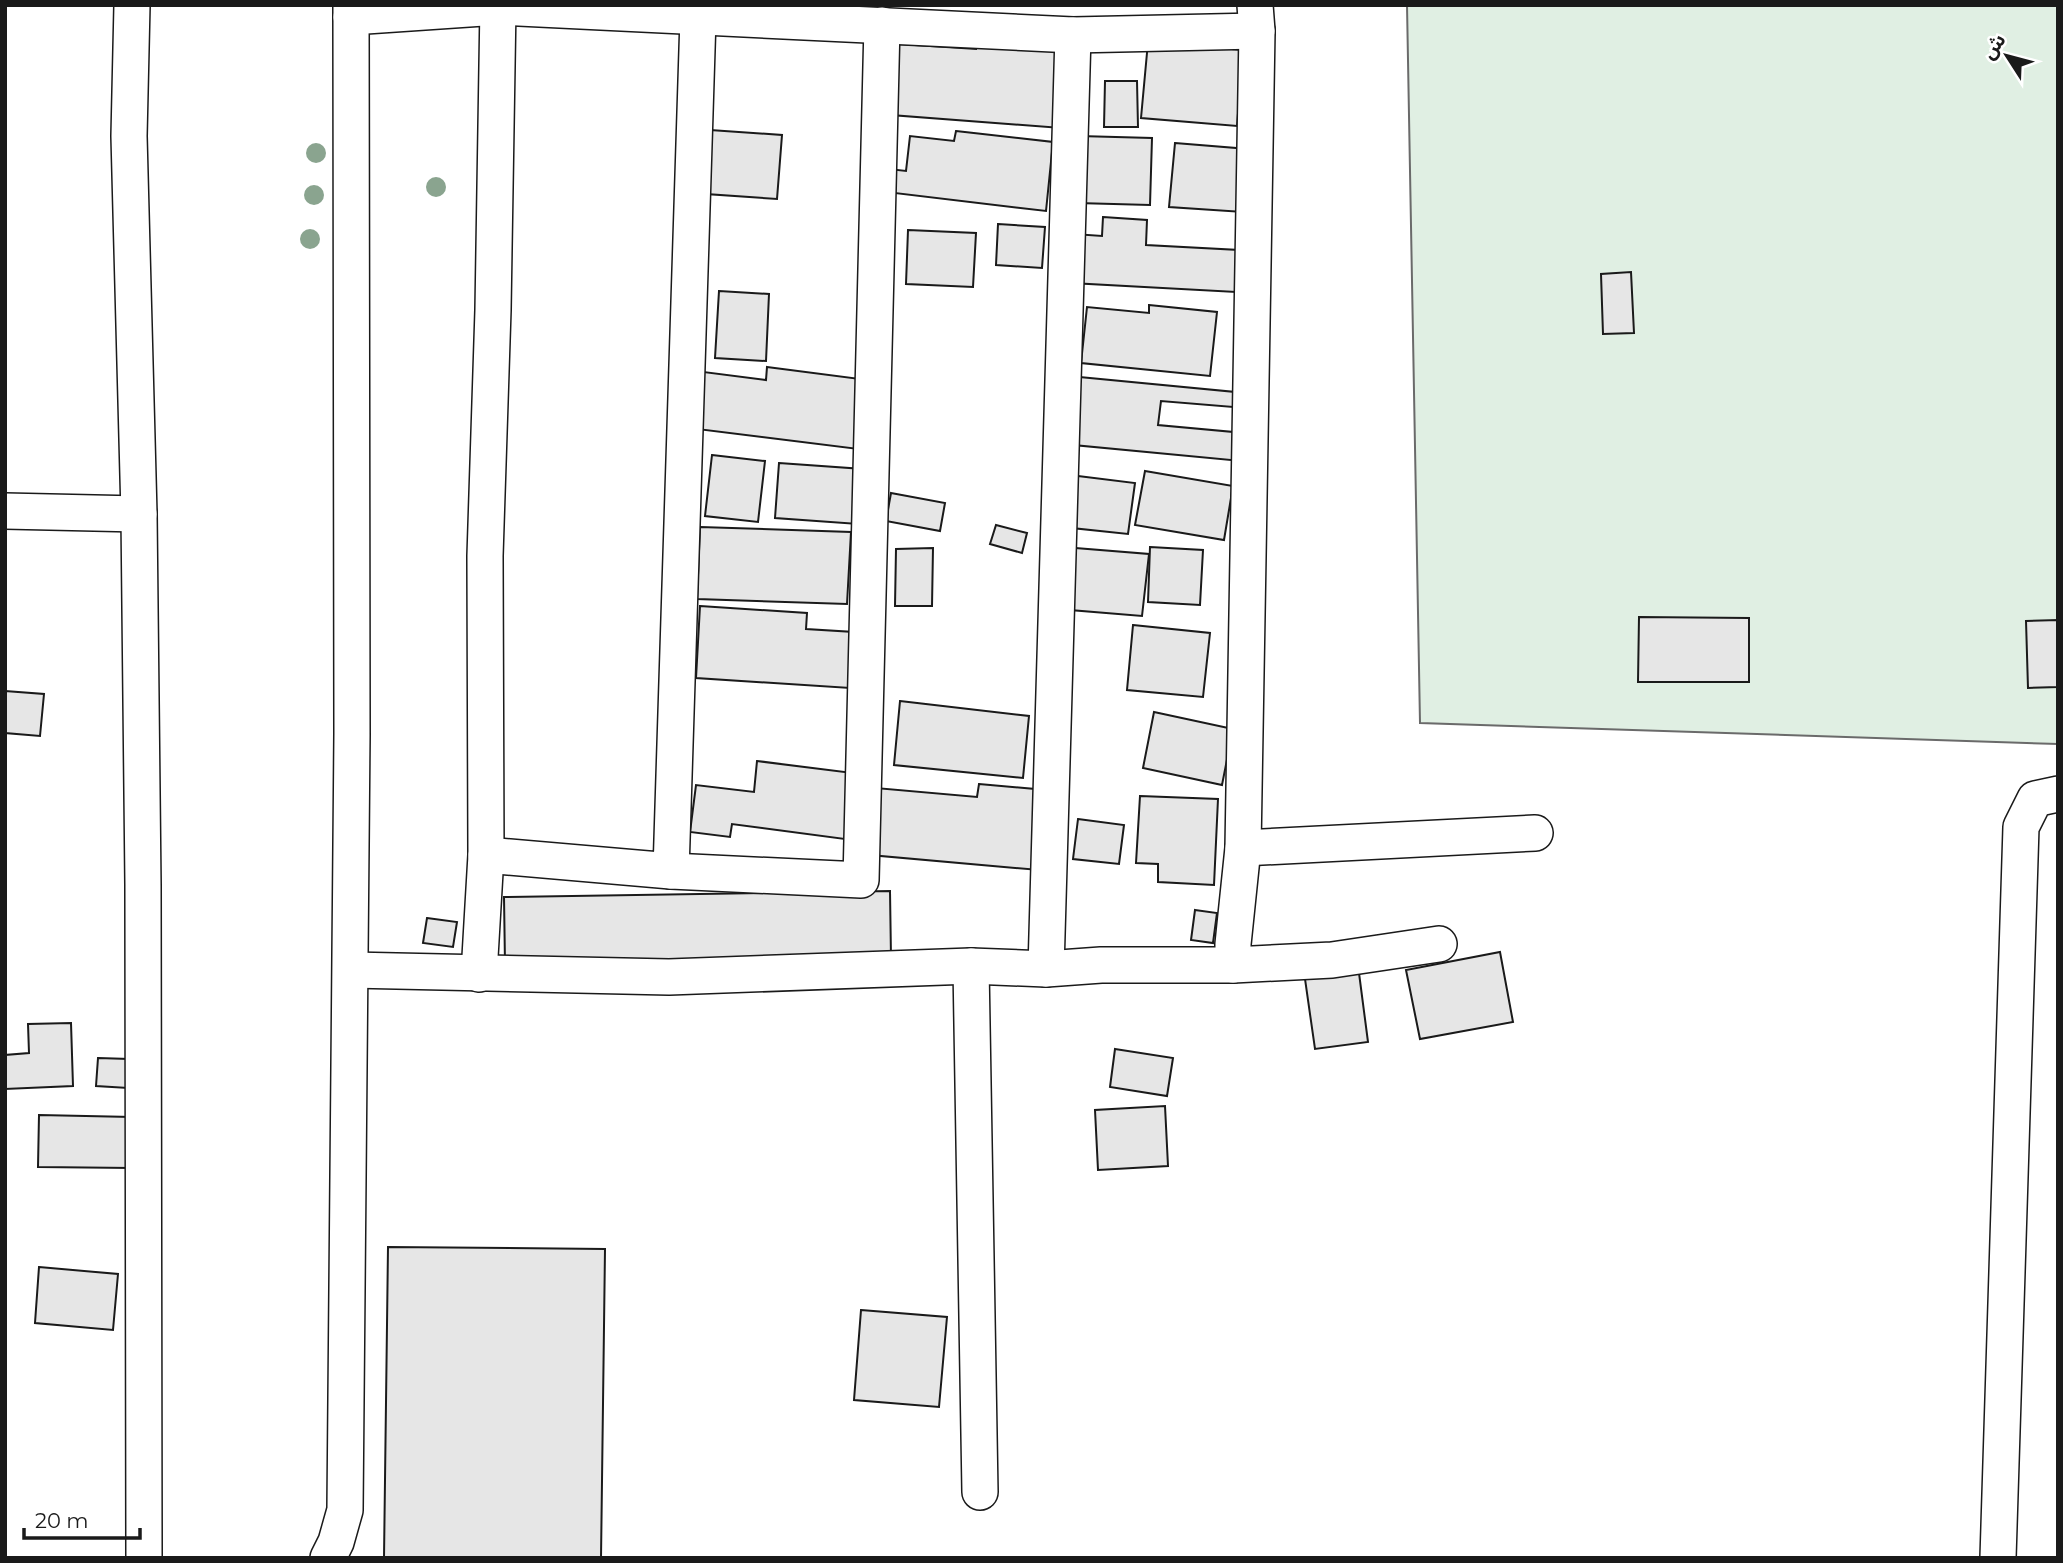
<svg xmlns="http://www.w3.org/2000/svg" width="2063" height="1563" font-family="Montserrat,'Noto Sans Arabic',sans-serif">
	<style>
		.green { fill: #e0efe3; stroke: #6a6a6a; stroke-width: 2 }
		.building { fill: #e6e6e6; stroke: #1a1a1a; stroke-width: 2 }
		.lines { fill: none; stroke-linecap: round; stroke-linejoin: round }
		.street-casing { stroke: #1a1a1a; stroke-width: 38 }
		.street { stroke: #fff; stroke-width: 35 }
		.tree { fill: #8aa48f }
	</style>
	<rect width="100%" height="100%" fill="#fff"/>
	<!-- green -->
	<polygon class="green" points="1407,5 2058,5 2058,744 1420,723"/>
	<!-- building -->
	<g class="building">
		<polygon points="976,41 1067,47 1061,128 891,115 899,44 976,49"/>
		<polygon points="1148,42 1243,50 1237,126 1141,118"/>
		<polygon points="1105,81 1137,81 1138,127 1104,127"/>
		<polygon points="710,130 782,135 777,199 706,194"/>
		<polygon points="956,131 1053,142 1046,211 886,192 889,169 906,171 910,136 954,141"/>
		<polygon points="1079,136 1152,138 1150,205 1077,203"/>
		<polygon points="1175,143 1248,149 1243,212 1169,207"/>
		<polygon points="1103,217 1147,220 1146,245 1239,250 1236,292 1071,283 1074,234 1102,236"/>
		<polygon points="998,224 1045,227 1042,268 996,265"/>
		<polygon points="908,230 976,233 973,287 906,284"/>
		<polygon points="1631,272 1634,333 1603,334 1601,274"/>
		<polygon points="719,291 769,294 766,361 715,358"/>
		<polygon points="1149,305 1217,312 1210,376 1081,363 1087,307 1149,313"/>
		<polygon points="767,367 868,380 858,449 697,429 704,372 766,380"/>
		<polygon points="1069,376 1235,392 1233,407 1161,401 1158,425 1244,433 1241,461 1063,444"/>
		<polygon points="712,455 765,461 758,522 705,516"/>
		<polygon points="779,463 863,469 858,524 775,518"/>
		<polygon points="1145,471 1233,486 1224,540 1135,525"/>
		<polygon points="1078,476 1135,483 1128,534 1072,528"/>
		<polygon points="891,493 945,503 940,531 886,521"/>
		<polygon points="996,525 1027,533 1022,553 990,544"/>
		<polygon points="700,527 851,532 847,604 697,599"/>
		<polygon points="1063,547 1149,554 1142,616 1058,609"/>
		<polygon points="1150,547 1203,550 1200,605 1148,602"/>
		<polygon points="933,548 932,606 895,606 896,549"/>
		<polygon points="700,606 807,613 806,629 854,632 850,688 696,678"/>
		<polygon points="1639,617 1749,618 1749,682 1638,682"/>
		<polygon points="2058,620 2058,687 2028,688 2026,621"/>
		<polygon points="1133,625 1210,633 1203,697 1127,690"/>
		<polygon points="5,691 44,694 40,736 5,733"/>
		<polygon points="900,701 1029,716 1023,778 894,765"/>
		<polygon points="1154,712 1233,729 1222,785 1143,768"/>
		<polygon points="757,761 861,774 852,840 732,824 730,837 690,832 696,785 754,792"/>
		<polygon points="979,784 1046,790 1039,870 870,855 876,788 977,797"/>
		<polygon points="1140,796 1218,799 1214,885 1158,882 1158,864 1136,863"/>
		<polygon points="1078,819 1124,825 1119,864 1073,859"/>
		<polygon points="890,891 891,958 505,964 504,897"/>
		<polygon points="1195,910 1217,913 1213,943 1191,940"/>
		<polygon points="427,918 457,922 453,947 423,943"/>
		<polygon points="1500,952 1513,1022 1420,1039 1406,970"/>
		<polygon points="1359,973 1368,1042 1315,1049 1305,979"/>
		<polygon points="71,1023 73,1086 5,1089 5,1055 29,1053 28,1024"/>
		<polygon points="1115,1049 1173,1058 1167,1096 1110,1087"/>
		<polygon points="98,1058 129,1059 128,1088 96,1086"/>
		<polygon points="1165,1106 1168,1166 1098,1170 1095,1110"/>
		<polygon points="39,1115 132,1117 132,1168 38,1167"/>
		<polygon points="388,1247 605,1249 601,1558 384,1558"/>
		<polygon points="39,1267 118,1274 113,1330 35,1323"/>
		<polygon points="861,1310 947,1317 939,1407 854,1400"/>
	</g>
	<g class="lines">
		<defs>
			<g id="street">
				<polyline points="132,5 129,136 139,514 143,885 144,1558"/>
				<polyline points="351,17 498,7 1073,35 1257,31"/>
				<polyline points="5,511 139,514"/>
				<polyline points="1243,848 1535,833"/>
				<polyline points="486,855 671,871 698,18"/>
				<polyline points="671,871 861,880 882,25"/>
				<polyline points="1233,965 1332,960 1439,944"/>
				<polyline points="971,966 980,1492"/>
				<polyline points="1046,969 1073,35"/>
				<polyline points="351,970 669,977 971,966 1046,969 1101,965 1233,965 1233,944 1243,848 1257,31 1255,5"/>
				<polyline points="479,974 486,855 485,556 493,310 498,5"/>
				<polyline points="328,1558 336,1542 345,1510 352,734 351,5"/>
				<polyline points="1998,1558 2021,827 2035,799 2058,794"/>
			</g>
		</defs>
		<!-- street casing -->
		<use href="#street" class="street-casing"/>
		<!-- street -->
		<use href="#street" class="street"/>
	</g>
	<!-- trees -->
	<g class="tree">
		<circle cx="316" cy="153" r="10"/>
		<circle cx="436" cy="187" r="10"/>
		<circle cx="314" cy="195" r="10"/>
		<circle cx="310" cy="239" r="10"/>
	</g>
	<!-- border -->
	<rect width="2063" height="1563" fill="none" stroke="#1a1a1a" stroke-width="14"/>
	<!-- north arrow -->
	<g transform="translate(2007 56) rotate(306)" stroke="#ffffff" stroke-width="5" paint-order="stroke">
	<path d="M0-5L12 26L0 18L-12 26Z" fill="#1a1a1a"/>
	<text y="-10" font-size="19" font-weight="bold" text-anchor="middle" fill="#1a1a1a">ش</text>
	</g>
	<!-- scale -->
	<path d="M24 1528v10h116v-10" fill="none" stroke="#1a1a1a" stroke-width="3.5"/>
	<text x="35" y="1528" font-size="21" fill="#1a1a1a" stroke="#ffffff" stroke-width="5" paint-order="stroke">20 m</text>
</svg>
